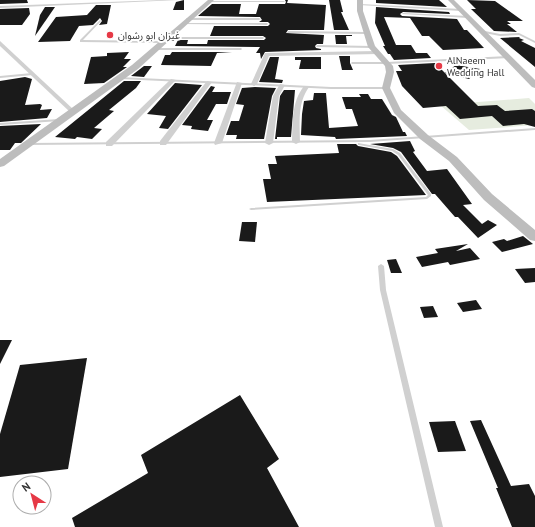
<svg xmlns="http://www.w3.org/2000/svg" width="535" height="527" font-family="'PT Sans','Noto Sans Arabic',sans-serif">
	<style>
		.green { fill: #e6ecdf }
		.building { fill: #1a1a1a }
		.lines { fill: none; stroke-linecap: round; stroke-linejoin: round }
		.lane { fill: #d0d0d0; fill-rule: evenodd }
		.street { fill: #d0d0d0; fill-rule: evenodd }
		.secondary { fill: #bdbdbd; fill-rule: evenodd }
		.poi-dot { fill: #e63946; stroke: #fff; stroke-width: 1.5 }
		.labels { text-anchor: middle; stroke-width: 4; stroke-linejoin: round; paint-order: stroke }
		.far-poi-label { font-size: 10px; fill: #333; stroke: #fff; text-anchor: start }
	</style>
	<rect width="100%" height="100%" fill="#fff"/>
	<!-- green -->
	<polygon class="green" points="529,98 535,104 535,125 469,130 440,105"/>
	<!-- building -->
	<g class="building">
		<polygon points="0,0 27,0 28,3 0,4"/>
		<polygon points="184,0 184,10 173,10 176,2"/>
		<polygon points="285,0 288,0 287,3 326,5 324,30 288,30 286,33 324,35 323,44 317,44 315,46 316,48 321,49 321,50 265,52 261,59 260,53 256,53 260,47 175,46 178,40 188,40 187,44 207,44 208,40 264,40 266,38 263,36 210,36 214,26 268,26 270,24 268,22 259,22 262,20 260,17 198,16 212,4 241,4 239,14 256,14 259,4 285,4 286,2"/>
		<polygon points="329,0 340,0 343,12 341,12 349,30 334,30"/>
		<polygon points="376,0 439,0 447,7 376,3"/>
		<polygon points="467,0 495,1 523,21 507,21 511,24 507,24 517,32 494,31 471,9 476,9"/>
		<polygon points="96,5 111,5 107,24 99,25 102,21 100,18 93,25 79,26 70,41 38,42 56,17 87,15"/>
		<polygon points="45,7 55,7 35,36 40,15"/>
		<polygon points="376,7 449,12 450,14 403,12 400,14 402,16 457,19 464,30 467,30 484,48 443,50 429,36 422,36 410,18 384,17 396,45 411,45 416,53 427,53 431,58 394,60 390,54 388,54 383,46 385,46 375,23"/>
		<polygon points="29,8 30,14 22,25 0,25 0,9"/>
		<polygon points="335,35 352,35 352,36 346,36 347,44 336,44"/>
		<polygon points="519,38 524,40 521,41 535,48 535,67 500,38 520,37"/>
		<polygon points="129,52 124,59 131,59 123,67 127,67 104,83 84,84 91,57 107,56 107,53"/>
		<polygon points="172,52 232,52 217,53 211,66 161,65 165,55 170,55"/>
		<polygon points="339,56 350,56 350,63 353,70 342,70"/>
		<polygon points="270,57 279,57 275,79 283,80 282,83 259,82"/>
		<polygon points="295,57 321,57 321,69 299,69 301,60 295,60"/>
		<polygon points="435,63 478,106 497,105 505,111 532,109 535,111 535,127 524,124 503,126 492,116 460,119 446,106 423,108 402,86 396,71 402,71 398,65"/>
		<polygon points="456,65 480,69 469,79 445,73"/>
		<polygon points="144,66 152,66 144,77 131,76"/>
		<polygon points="25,77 32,79 25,105 40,104 42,105 40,110 52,109 47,118 0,122 0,81"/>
		<polygon points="124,81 141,81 136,88 109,110 114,111 94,128 102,129 92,139 77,137 75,139 55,137"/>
		<polygon points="175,83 202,85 168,129 159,128 166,116 147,114"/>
		<polygon points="211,86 215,87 212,92 231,92 227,104 216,104 207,120 213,120 208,131 191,129 192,126 182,125"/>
		<polygon points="255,87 276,88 272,96 264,139 236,139 237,135 226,135 231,121 239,121 244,105 236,104 242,88"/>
		<polygon points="284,90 295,90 291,137 277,137 277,139 275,139 280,96"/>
		<polygon points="314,93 326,93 329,128 358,126 352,109 346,109 342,97 361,97 359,94 368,94 371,99 382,99 392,115 396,117 403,132 405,132 407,136 336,139 335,137 301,135 302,114 304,101 313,100"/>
		<polygon points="41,124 21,143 15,143 10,150 0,150 0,126"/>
		<polygon points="410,141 415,151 413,152 427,171 447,169 472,204 463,205 482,224 488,220 497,225 478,238 458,217 455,217 435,194 432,194 401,152 393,148 370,144"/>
		<polygon points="337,144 356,144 358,146 391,152 397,156 426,195 267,202 263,179 271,179 268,164 277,164 275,156 339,153"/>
		<polygon points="242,222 257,222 255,242 239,241"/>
		<polygon points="523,236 533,244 502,252 492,242 504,239 507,241"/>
		<polygon points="468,244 456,251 470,248 480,259 450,265 448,262 422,267 416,257 438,253 435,249"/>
		<polygon points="396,259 402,273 391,273 387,260"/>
		<polygon points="535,268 535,282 525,283 515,269"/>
		<polygon points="476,300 482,309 463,312 457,303"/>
		<polygon points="433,306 438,317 424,318 420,307"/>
		<polygon points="0,340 12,340 0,364"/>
		<polygon points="87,358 68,469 0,477 0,434 20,365"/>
		<polygon points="240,395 279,459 267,468 299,527 75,527 72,518 148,473 141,455"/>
		<polygon points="481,420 511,486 529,484 535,496 535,527 512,527 496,488 498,488 470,421"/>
		<polygon points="455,421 466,451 438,452 429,422"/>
	</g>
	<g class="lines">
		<!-- lane -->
		<g class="lane">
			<polygon points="162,0 179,0 0,8 0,6"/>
			<polygon points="209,1 284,1 285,2 208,2"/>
			<polygon points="360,4 461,9 462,10 461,11 359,5"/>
			<polygon points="403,13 468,16 469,17 468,18 402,14"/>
			<polygon points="100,20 101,21 83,40 162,41 163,42 162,43 80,42 80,40"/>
			<polygon points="182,23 267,23 268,24 267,25 181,24"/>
			<polygon points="480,30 500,34 519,33 535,41 535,43 519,35 500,36 479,32"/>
			<polygon points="288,31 366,32 367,33 366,34 287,33"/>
			<polygon points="167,37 263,37 264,38 263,39 166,39"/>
			<polygon points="317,45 372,46 373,47 372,48 316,47"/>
			<polygon points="155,48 241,48 242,49 241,50 154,50 154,49"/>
			<polygon points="508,56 509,57 509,58 387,64 352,64 351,63 352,62 387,62"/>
			<polygon points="32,73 33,74 33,75 0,78 0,76"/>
			<polygon points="119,77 331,87 386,87 388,88 386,89 331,89 120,79 119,78"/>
			<polygon points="59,119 61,120 60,121 0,125 0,123"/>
			<polygon points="535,128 535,130 370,142 29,145 27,144 29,143 370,140"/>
			<polygon points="358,143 393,149 400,153 431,194 431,196 427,199 251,210 249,209 251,208 426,197 428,195 398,155 392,151 359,145 358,145"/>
			<polygon points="381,264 384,266 386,290 443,527 435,527 380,290 378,266"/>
		</g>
		<!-- street -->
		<g class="street">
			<polygon points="186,18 259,18 261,19 259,20 188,20"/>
			<polygon points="0,41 74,110 74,112 70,112 0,46"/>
			<polygon points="377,51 380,53 379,54 269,56 257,84 254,86 251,84 265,53"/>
			<polygon points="171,79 176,80 112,146 106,146 106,142"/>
			<polygon points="207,81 212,82 166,145 160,145 160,141"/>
			<polygon points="237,82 242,83 222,143 215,145 214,143"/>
			<polygon points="280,84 285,85 279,96 273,143 269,145 265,143 273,96"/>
			<path d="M304,86L309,87C297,104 300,123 300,142L296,144L292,142C293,122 291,103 304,86Z"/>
		</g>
		<!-- secondary -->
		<g class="secondary">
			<polygon points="208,0 214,0 138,69 4,166 0,167 0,159 132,65"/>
			<polygon points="357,0 363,0 363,11 375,46 393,66 394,72 390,88 401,110 428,135 457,157 492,194 535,230 535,241 530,240 484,200 449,161 420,139 394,113 382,88 386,72 385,66 368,47 357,11"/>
			<polygon points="448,0 454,0 535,80 535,88 532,87"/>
		</g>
	</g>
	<!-- markers -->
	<g class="poi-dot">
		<circle cx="110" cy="35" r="4"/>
		<circle cx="439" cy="66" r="4"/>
	</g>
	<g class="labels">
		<!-- far-poi labels -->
		<g class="far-poi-label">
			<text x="118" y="39">غيزان ابو رشوان</text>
			<text x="447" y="64">AlNaeem<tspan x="447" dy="12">Wedding Hall</tspan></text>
		</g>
	</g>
	<!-- north arrow -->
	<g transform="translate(32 495) rotate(324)"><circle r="19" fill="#ffffff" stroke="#adadad"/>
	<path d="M0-3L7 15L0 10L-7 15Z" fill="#e63946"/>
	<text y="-6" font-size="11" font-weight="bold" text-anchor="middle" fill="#333333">N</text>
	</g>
</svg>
